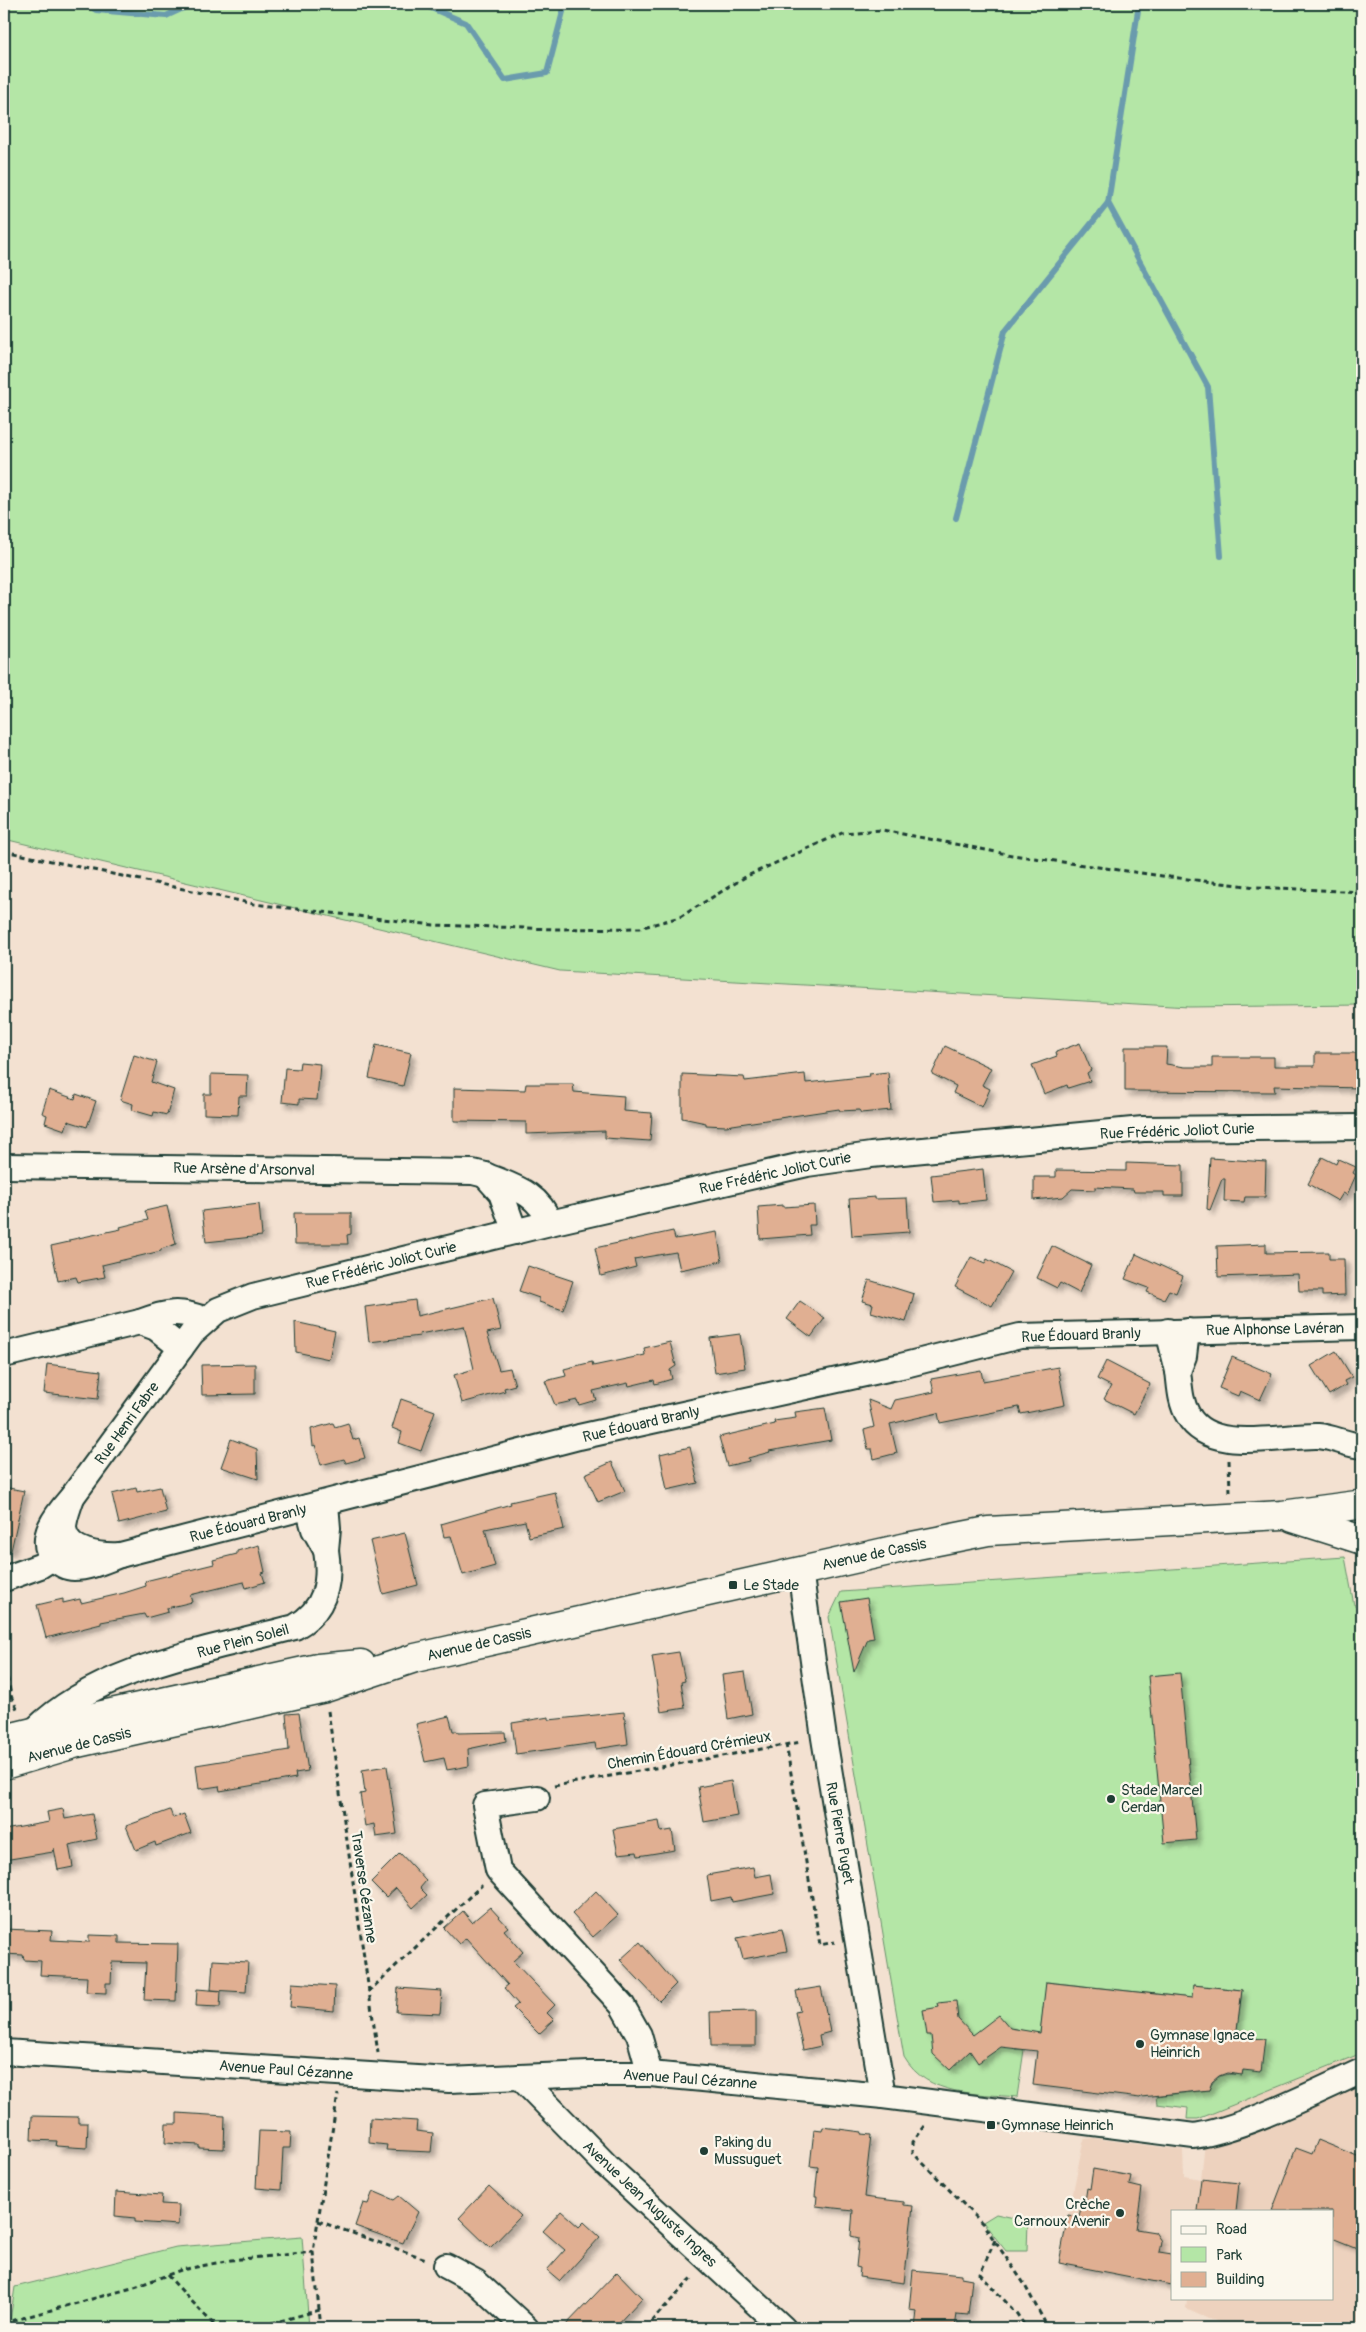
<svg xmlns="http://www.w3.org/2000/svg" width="1366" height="2332" font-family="Pangolin,sans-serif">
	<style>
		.built { fill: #edd2be }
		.green { fill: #b4e6a6; stroke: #6a926d }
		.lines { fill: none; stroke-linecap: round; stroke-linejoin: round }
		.stream { stroke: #6b9bad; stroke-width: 6 }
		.building { fill: #e0af92; stroke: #1f3d34; filter: url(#shadow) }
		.street-casing { stroke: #1f3d34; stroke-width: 28 }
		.secondary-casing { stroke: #1f3d34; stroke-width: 31 }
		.path { stroke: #1f3d34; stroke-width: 3; stroke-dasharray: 5 4; stroke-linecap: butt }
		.street { stroke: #fbf7ec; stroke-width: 24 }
		.secondary { stroke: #fbf7ec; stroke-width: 28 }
		.poi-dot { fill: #1f3d34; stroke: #fbf7ec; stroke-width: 2 }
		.labels { text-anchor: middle; stroke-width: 4.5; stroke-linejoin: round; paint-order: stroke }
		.street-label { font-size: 15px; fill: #1f3d34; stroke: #fbf7ec }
		.poi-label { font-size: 15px; fill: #1f3d34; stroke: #fbf7ec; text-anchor: start }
	</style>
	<defs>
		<filter id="shadow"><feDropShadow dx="4.5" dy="4.5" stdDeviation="2.5" flood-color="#0004"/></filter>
	</defs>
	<rect width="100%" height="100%" fill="#f3e1d1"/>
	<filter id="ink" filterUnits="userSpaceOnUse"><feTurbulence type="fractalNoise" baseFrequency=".02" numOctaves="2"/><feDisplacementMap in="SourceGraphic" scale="10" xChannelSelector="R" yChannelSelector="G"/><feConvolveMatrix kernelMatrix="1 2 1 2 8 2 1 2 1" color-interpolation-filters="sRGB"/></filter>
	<g filter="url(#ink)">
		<!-- built -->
		<polygon class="built" points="1362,2053 1362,2328 1231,2328 1186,2308 1187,2298 1332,2298 1332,2211 1172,2211 1172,2285 1059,2263 1083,2142 1085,2139 1092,2138 1183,2150 1184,2176 1201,2179 1208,2115"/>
		<!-- green -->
		<g class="green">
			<polygon points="4,4 1362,4 1362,1005 1189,1007 560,971 4,839"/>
			<path d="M1345,1557L1354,1605L1362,1604V2053L1198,2119H1187L1188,2108L1157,2104L1156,2096L1209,2090C1215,2074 1226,2073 1242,2075L1243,2070L1264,2039L1236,2037L1242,1990L1193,1985L1192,1998L1047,1982L1040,2033L1016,2049L1024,2050L1017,2097C977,2093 927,2097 904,2057L829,1617L841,1592Z"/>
			<polygon points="996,2214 1028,2221 1027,2251 1006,2251 983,2222"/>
			<polygon points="302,2237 309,2328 9,2328 15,2287 176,2247"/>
		</g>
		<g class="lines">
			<!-- stream -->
			<g class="stream">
				<polyline points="87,4 96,10 166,16 192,4"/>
				<polyline points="422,4 466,23 505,80 547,73 565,4"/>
				<polyline points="1139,4 1108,203 1208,387 1221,556"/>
				<polyline points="956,518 1005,331 1108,203"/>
			</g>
		</g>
		<!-- building -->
		<g class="building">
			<polygon points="1080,1043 1091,1070 1087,1073 1090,1081 1068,1088 1067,1085 1044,1094 1032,1065 1057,1056 1056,1052"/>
			<polygon points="376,1045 411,1053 403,1086 369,1078"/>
			<polygon points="945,1046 991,1068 982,1085 990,1089 982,1107 953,1093 956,1086 932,1074"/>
			<polygon points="1125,1047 1167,1047 1166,1064 1185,1067 1212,1067 1212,1057 1274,1057 1274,1066 1315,1066 1315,1053 1361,1053 1362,1088 1274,1086 1275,1092 1125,1091"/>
			<polygon points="134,1055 157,1062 151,1082 174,1090 167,1115 154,1112 153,1116 132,1110 133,1104 120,1100"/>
			<polygon points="300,1062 320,1064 317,1100 299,1099 299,1104 282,1102 285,1068 299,1069"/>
			<polygon points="888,1072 891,1110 861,1113 859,1110 840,1111 839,1109 726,1126 706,1125 706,1123 682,1118 682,1074 744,1077 745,1081 805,1074 806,1083 870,1076 869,1074"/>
			<polygon points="211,1074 248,1075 247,1096 239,1096 238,1115 204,1114 204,1094 211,1094"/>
			<polygon points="526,1084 573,1084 574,1092 624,1096 623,1111 652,1113 650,1141 605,1138 605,1131 526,1134 526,1122 454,1121 454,1088 525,1090"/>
			<polygon points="49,1090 75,1099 76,1094 96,1101 87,1127 68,1121 65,1130 45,1123 47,1115 42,1113"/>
			<polygon points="1322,1157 1336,1164 1338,1159 1356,1167 1353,1173 1356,1175 1347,1195 1343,1193 1338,1201 1308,1184"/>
			<polygon points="1210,1158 1266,1162 1265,1197 1245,1197 1244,1202 1224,1201 1225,1179 1222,1179 1210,1210 1207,1209"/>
			<polygon points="1126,1163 1183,1165 1183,1196 1164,1196 1164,1192 1134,1192 1133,1189 1095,1187 1095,1190 1072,1189 1063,1197 1034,1200 1034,1177 1056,1177 1056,1170 1126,1171"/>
			<polygon points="983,1169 986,1200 959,1203 959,1200 934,1202 931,1175"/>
			<polygon points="875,1197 875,1199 907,1198 909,1232 852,1236 849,1199"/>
			<polygon points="259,1204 262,1236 206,1242 202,1211"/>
			<polygon points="783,1205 783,1207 814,1205 815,1225 809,1225 810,1235 760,1239 758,1207"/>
			<polygon points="167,1206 176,1244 161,1249 161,1251 102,1265 105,1277 78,1282 76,1277 58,1281 51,1246 69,1242 69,1240 121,1229 120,1227 148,1220 145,1211"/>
			<polygon points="294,1213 351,1213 351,1234 347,1235 348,1244 295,1244"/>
			<polygon points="673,1231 675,1239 717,1232 722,1261 680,1270 676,1252 634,1259 636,1267 601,1276 595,1248"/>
			<polygon points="1266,1244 1266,1253 1329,1252 1329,1259 1344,1259 1345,1295 1322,1296 1322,1291 1299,1291 1298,1274 1218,1277 1217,1246"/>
			<polygon points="1052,1246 1091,1265 1079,1293 1060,1283 1057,1288 1037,1278"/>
			<polygon points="1136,1254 1183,1276 1176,1293 1169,1290 1164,1299 1147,1292 1149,1288 1125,1279"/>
			<polygon points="971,1257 985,1263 987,1259 1011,1272 992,1306 955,1287"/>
			<polygon points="528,1266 573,1281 563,1310 539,1302 539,1298 519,1291"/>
			<polygon points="869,1280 914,1294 906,1322 871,1312 873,1304 862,1301"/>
			<polygon points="493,1298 501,1330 487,1333 499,1370 510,1368 515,1385 504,1388 505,1391 462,1403 454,1375 474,1369 464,1326 419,1334 420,1336 369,1342 365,1307 415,1300 417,1316"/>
			<polygon points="800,1301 825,1318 811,1337 787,1319"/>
			<polygon points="295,1322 335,1331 329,1359 296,1352"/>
			<polygon points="740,1334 745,1368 715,1373 710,1338"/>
			<polygon points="670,1342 676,1366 670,1370 672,1379 655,1384 654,1380 629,1386 628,1383 593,1391 596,1400 579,1405 577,1400 555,1405 545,1381 566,1376 564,1369 592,1362 593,1366 645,1355 644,1348"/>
			<polygon points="1336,1351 1352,1377 1344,1381 1346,1385 1329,1395 1311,1366"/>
			<polygon points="1232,1357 1272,1374 1260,1400 1240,1391 1238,1396 1219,1388"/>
			<polygon points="1106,1361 1150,1384 1134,1414 1104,1399 1111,1386 1097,1379"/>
			<polygon points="47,1364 101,1371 98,1399 44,1393"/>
			<polygon points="255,1364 255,1394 202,1395 201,1365"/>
			<polygon points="1058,1367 1065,1405 1021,1414 1019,1407 940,1423 938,1413 890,1424 897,1453 874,1459 872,1449 868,1449 864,1430 874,1427 868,1400 891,1409 895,1400 934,1392 931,1379 981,1370 983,1381"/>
			<polygon points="401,1399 435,1411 421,1451 399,1443 402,1432 392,1428"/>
			<polygon points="825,1408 831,1440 769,1451 770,1452 748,1458 749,1461 727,1466 719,1437 775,1424 774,1421 796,1418 795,1412"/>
			<polygon points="333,1423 335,1427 348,1423 353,1440 359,1438 365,1458 346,1463 344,1459 321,1465 315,1445 313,1446 311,1429"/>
			<polygon points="231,1439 257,1449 258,1479 221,1467"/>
			<polygon points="690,1447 698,1483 667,1490 660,1454"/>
			<polygon points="612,1462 625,1491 598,1502 585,1474"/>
			<polygon points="4,1487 24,1491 11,1551 4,1550"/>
			<polygon points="160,1487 166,1512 119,1524 112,1494 136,1488 137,1492"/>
			<polygon points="555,1492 564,1529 529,1537 525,1521 485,1529 495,1566 463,1575 451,1536 444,1537 441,1524 511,1504 510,1502"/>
			<polygon points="405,1533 418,1585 383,1594 370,1541"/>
			<polygon points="259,1545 265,1572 262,1573 265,1582 246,1588 244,1582 190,1595 192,1602 167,1608 168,1612 146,1618 144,1614 101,1622 101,1624 46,1638 37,1605 63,1599 63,1603 80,1599 81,1603 124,1593 146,1586 145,1581 214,1564 213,1560 237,1554 237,1551"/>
			<polygon points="867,1598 874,1638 868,1639 854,1672 841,1602"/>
			<polygon points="679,1652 685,1681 681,1682 685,1708 661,1712 652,1656"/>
			<polygon points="745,1672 752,1714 728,1719 722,1675"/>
			<polygon points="1180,1673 1196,1840 1164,1843 1148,1676"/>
			<polygon points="624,1712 628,1744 596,1749 595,1743 516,1754 512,1723 549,1717 549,1720"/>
			<polygon points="299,1713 308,1771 295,1773 296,1778 220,1791 219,1786 199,1789 196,1765 289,1750 286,1714"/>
			<polygon points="449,1716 453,1731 457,1731 458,1733 505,1732 506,1741 468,1749 469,1766 447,1770 444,1758 425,1762 416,1724"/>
			<polygon points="387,1766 397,1834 376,1837 374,1824 365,1826 360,1794 365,1793 362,1770"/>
			<polygon points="731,1781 737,1816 704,1822 698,1787"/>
			<polygon points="63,1809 65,1819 92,1814 97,1839 69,1845 73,1867 58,1870 54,1848 53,1852 4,1860 4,1830 49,1822 47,1812"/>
			<polygon points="170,1810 173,1818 184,1814 191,1833 156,1846 155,1842 136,1850 126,1826"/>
			<polygon points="659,1821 661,1832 672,1830 675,1850 638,1856 637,1852 618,1854 613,1829"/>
			<polygon points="400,1853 426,1881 420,1888 427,1895 413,1908 396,1888 386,1897 371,1882"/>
			<polygon points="753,1867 755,1877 771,1874 774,1894 732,1902 731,1897 711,1901 707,1875"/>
			<polygon points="596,1891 618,1915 593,1937 572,1914"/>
			<polygon points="490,1907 508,1927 504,1930 523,1952 513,1961 555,2005 547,2013 554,2020 539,2034 513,2008 518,2004 504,1988 508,1985 466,1938 459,1944 444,1928 463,1911 472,1922"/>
			<polygon points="4,1929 52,1931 51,1940 89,1942 89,1935 119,1936 119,1943 178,1944 176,2001 144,2000 146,1963 112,1962 111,1983 106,1983 106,1993 86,1992 87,1977 40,1975 41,1961 24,1960 23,1955 4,1954"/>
			<polygon points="782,1929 787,1951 743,1959 737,1938"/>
			<polygon points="640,1942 676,1984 659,2001 620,1960"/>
			<polygon points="213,1960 248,1962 246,1992 211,1990"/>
			<polygon points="1046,1982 1192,1998 1193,1985 1242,1990 1236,2037 1265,2039 1261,2072 1243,2070 1242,2075 1227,2073 1219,2076 1212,2082 1209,2090 1141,2097 1140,2098 1033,2085 1037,2051 1001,2047 978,2063 970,2051 950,2070 933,2054 931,2035 927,2035 923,2010 939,2007 938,2003 956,2001 958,2019 973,2035 999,2015 1010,2028 1040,2033"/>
			<polygon points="292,1983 335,1986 334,2011 290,2007"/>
			<polygon points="821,1987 830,2032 819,2035 821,2046 803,2050 795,2012 800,2011 796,1991"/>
			<polygon points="398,1988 442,1991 440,2014 396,2012"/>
			<polygon points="197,1989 221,1991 220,2007 196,2006"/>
			<polygon points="756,2011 756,2046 711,2046 710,2012"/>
			<polygon points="177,2113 225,2116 224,2149 199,2148 199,2145 165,2143 166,2124 177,2124"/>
			<polygon points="32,2116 78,2117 78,2123 88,2123 87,2148 56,2146 57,2141 31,2140"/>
			<polygon points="370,2118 417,2121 416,2131 433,2133 431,2152 386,2150 387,2145 369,2143"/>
			<polygon points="823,2127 862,2132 861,2134 871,2135 864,2197 904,2202 904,2205 913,2206 904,2283 859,2277 860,2268 856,2267 859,2238 851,2236 853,2210 816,2206 817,2196 815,2196 818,2167 810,2166 814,2130 822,2131"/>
			<polygon points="259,2131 291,2132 290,2148 283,2148 281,2190 256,2188"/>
			<polygon points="1318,2140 1362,2158 1362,2250 1332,2238 1332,2211 1272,2211 1296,2148 1312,2154"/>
			<polygon points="1093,2169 1131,2176 1129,2185 1142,2188 1136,2229 1155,2232 1161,2241 1159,2252 1172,2254 1172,2285 1059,2263 1068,2215 1079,2217 1081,2207 1084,2208 1087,2188 1090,2189"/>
			<polygon points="1201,2179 1239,2183 1236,2211 1197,2211"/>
			<polygon points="489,2186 521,2216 490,2248 459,2218"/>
			<polygon points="373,2191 394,2200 399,2196 418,2212 403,2243 355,2226 363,2203 368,2204"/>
			<polygon points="116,2192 162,2195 161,2204 179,2205 178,2225 135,2222 135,2218 115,2216"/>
			<polygon points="561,2211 579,2227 584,2222 600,2237 560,2281 547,2270 565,2250 543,2231"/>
			<polygon points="913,2270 961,2275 961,2277 972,2279 968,2315 957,2314 955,2328 915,2328 917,2311 909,2310"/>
			<polygon points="617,2272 642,2298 614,2328 563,2328"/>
		</g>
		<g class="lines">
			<defs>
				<g id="street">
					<polyline points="4,1166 473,1172 485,1175"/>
					<path d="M515,1232L501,1193L485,1175C513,1187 538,1192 550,1223"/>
					<polyline points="1168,1331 1178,1371 1184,1356 1187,1331"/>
					<path d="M181,1348L156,1328L140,1322C166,1312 179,1309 206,1320"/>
					<polyline points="4,1355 140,1322"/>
					<path d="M1178,1371C1180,1386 1180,1402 1188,1415C1210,1455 1281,1435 1318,1436C1333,1437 1347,1445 1362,1446"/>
					<polyline points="72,1497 192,1333 218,1310 253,1296 550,1223 807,1164 871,1155 1143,1129 1362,1127"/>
					<path d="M72,1497C69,1507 64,1518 64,1528C66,1553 102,1556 120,1555C106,1560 90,1568 74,1568C67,1568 59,1564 54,1559C35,1538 59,1512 72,1497Z"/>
					<polyline points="308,1507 314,1529 326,1550 328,1528 326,1504"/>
					<polyline points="120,1555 579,1437 901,1366 1020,1336 1362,1327"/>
					<polyline points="800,1570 824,1738 883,2096"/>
					<polyline points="4,1579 40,1566 65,1550"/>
					<path d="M35,1730C100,1666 209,1650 295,1627C326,1610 331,1582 326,1550"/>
					<polyline points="537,1798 485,1805 498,1870 622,2005 639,2035 650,2074"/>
					<path d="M4,2052L449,2080L589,2074H650L883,2096L1194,2136C1247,2128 1312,2093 1362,2071"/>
					<polyline points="520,2077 607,2166 783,2328"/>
					<polyline points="446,2266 476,2282 526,2328"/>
				</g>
				<g id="secondary">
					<polyline points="1293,1518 1362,1540"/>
					<polyline points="4,1739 98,1716 318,1668 361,1664"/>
					<polyline points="4,1765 77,1743 325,1688 415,1658 907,1547 988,1531 1282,1515 1357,1505"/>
				</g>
			</defs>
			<!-- street casing -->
			<use href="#street" class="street-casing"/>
			<!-- secondary casing -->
			<use href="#secondary" class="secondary-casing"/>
			<!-- path -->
			<g class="path">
				<polyline points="4,851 254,904 434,925 556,929 640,928 680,917 747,876 842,833 882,830 1012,855 1170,877 1256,887 1362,892"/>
				<polyline points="1229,1460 1230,1492"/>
				<polyline points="4,1660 11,1696 4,1700"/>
				<polyline points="11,1696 18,1711"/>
				<polyline points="328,1711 378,2053"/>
				<polyline points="786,1744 820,1945 835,1942"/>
				<polyline points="554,1786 801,1742"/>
				<polyline points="368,1992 482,1885"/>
				<polyline points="925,2126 913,2142 913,2153 983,2224 1023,2282 1048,2328"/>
				<polyline points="4,2213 4,2287"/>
				<polyline points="318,2221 426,2259"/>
				<polyline points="995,2240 980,2274 1017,2314 1026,2328"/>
				<polyline points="167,2275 217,2328"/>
				<polyline points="4,2323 132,2288 181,2270 231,2260 313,2252"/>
				<polyline points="254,2328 320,2310"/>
				<polyline points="321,2328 313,2252 338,2094"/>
				<polyline points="645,2328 694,2276"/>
			</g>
			<!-- street -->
			<use href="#street" class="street"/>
			<!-- secondary -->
			<use href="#secondary" class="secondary"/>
		</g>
	</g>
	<!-- markers -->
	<g class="poi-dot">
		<rect x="728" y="1580" width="10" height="10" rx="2.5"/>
		<circle cx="1111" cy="1799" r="5"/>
		<circle cx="1140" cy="2044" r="5"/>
		<rect x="986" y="2120" width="10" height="10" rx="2.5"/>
		<circle cx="704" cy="2151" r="5"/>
		<circle cx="1120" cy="2213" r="5"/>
	</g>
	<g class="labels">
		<!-- street labels -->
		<g class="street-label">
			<text transform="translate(1177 1131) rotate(-2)" y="5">Rue Frédéric Joliot Curie</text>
			<text transform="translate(244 1169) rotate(1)" y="5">Rue Arsène d'Arsonval</text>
			<text transform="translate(775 1173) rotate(-12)" y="5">Rue Frédéric Joliot Curie</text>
			<text transform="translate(381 1265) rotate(-14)" y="5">Rue Frédéric Joliot Curie</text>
			<text transform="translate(1275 1329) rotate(-1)" y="5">Rue Alphonse Lavéran</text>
			<text transform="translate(1081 1335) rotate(-2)" y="5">Rue Édouard Branly</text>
			<text transform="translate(127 1423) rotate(-54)" y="5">Rue Henri Fabre</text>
			<text transform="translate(641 1424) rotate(-13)" y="5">Rue Édouard Branly</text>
			<text transform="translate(248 1523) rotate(-14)" y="5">Rue Édouard Branly</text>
			<text transform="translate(874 1554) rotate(-12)" y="5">Avenue de Cassis</text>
			<text transform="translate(243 1641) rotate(-15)" y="5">Rue Plein Soleil</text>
			<text transform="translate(479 1644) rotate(-13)" y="5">Avenue de Cassis</text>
			<text transform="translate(79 1745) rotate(-14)" y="5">Avenue de Cassis</text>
			<text transform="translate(689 1750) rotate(-10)" y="5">Chemin Édouard Crémieux</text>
			<text transform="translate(840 1833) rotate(80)" y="5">Rue Pierre Puget</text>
			<text transform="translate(364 1887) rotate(82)" y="5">Traverse Cézanne</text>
			<text transform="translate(286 2070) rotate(4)" y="5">Avenue Paul Cézanne</text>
			<text transform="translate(690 2079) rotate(4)" y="5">Avenue Paul Cézanne</text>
			<text transform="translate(650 2204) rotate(43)" y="5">Avenue Jean Auguste Ingres</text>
		</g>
		<!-- poi labels -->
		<g class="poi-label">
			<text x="743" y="1590">Le Stade</text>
			<text x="1121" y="1795">Stade Marcel<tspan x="1121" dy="17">Cerdan</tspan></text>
			<text x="1150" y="2040">Gymnase Ignace<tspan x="1150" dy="17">Heinrich</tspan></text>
			<text x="1001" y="2130">Gymnase Heinrich</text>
			<text x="714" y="2147">Paking du<tspan x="714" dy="17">Mussuguet</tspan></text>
			<text x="1110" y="2209" text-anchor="end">Crèche<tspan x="1110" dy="17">Carnoux Avenir</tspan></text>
		</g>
	</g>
	<!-- margin -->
	<rect width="1366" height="2332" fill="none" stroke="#fbf7ec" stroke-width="20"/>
	<rect x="10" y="10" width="1346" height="2312" fill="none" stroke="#1f3d34" stroke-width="2" filter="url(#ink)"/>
	<!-- legend -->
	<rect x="1171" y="2210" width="162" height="90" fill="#fbf7ec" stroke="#a3ada2"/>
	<rect x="1181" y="2226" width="25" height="8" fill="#fbf7ec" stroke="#a3ada2"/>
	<text x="1216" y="2234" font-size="15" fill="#1f3d34">Road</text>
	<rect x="1181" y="2247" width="25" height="15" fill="#b4e6a6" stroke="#a3ada2"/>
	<text x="1216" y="2260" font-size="15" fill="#1f3d34">Park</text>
	<rect x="1181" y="2272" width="25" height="15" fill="#e0af92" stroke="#a3ada2"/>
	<text x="1216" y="2284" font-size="15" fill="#1f3d34">Building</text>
</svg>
